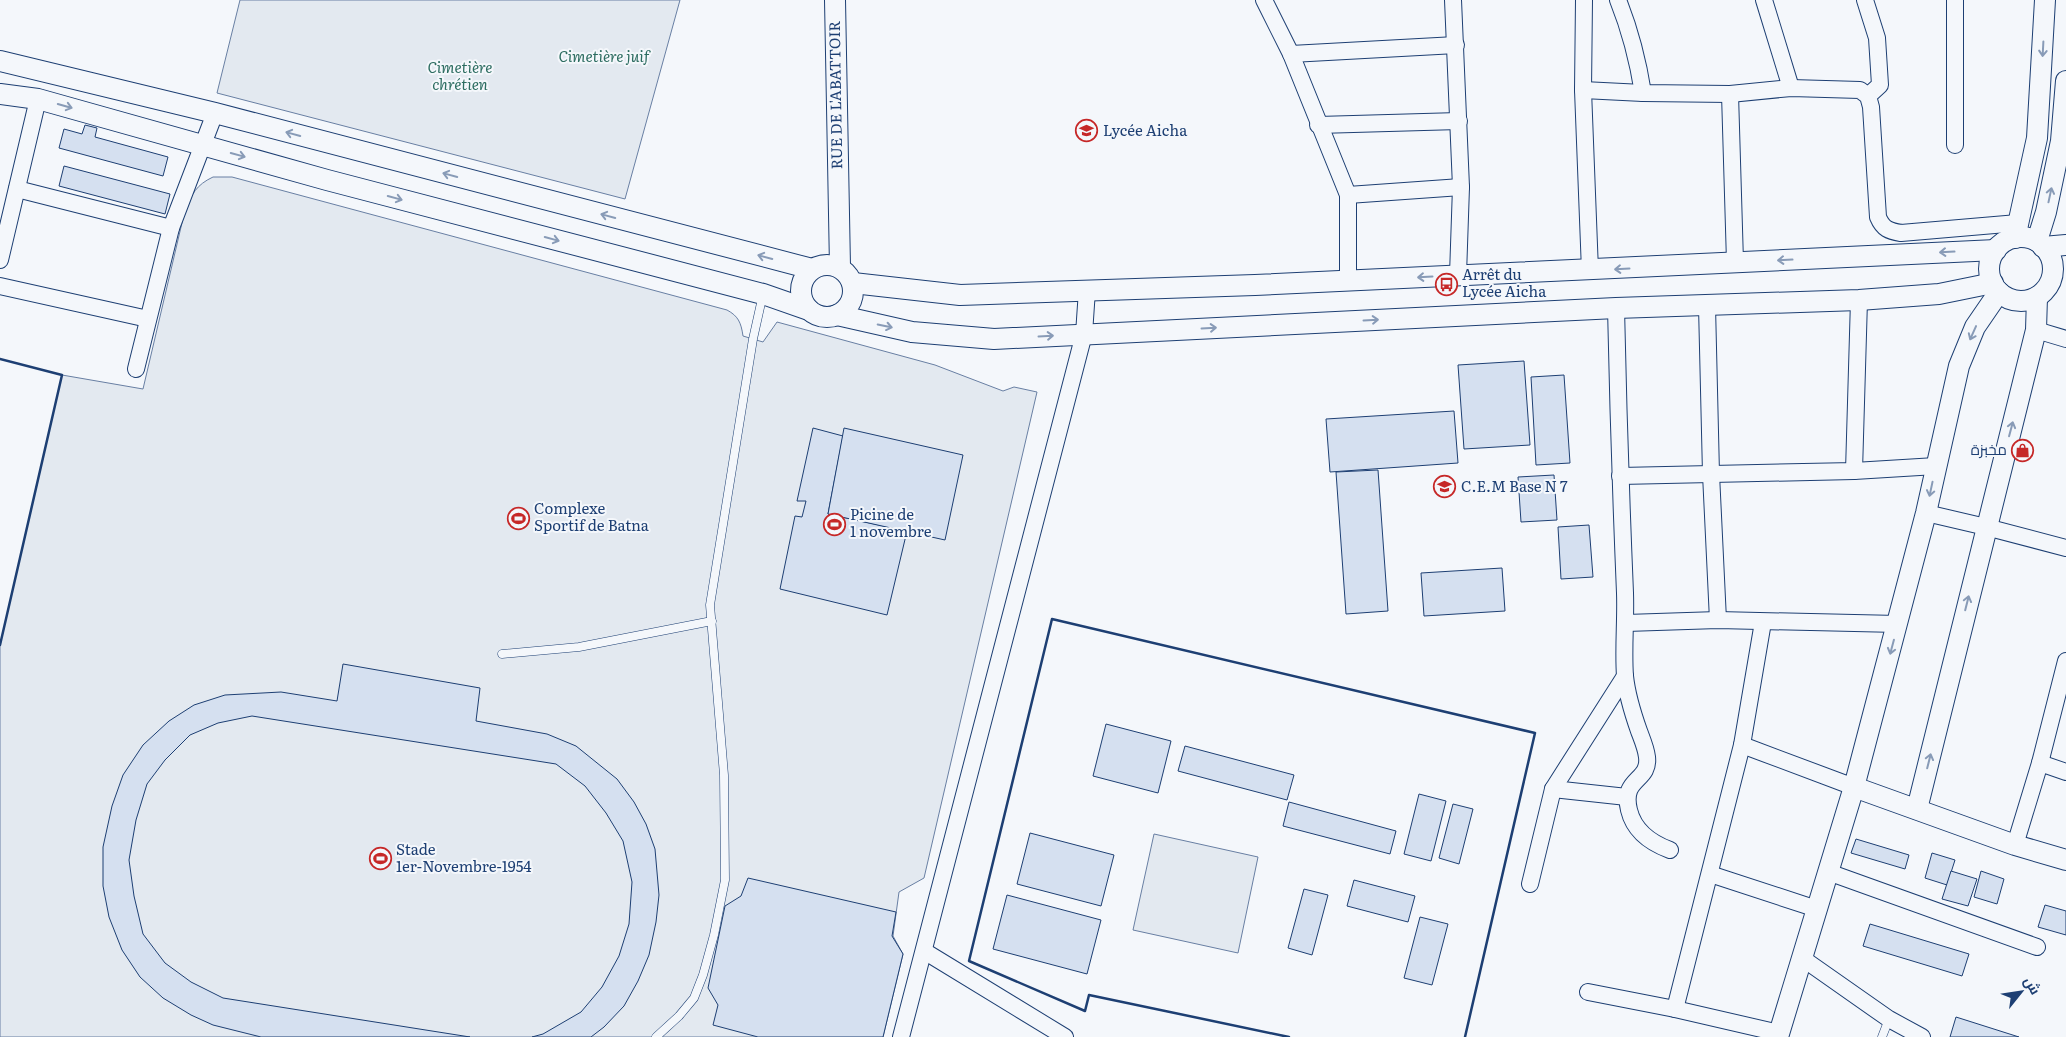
<svg xmlns="http://www.w3.org/2000/svg" width="2066" height="1037" font-family="Literata,Cairo,serif">
	<style>
		.green { fill: #e3e9f0; stroke: #687fa3 }
		.building { fill: #d5e0f0; stroke: #1d3f73 }
		.lines { fill: none; stroke-linecap: round; stroke-linejoin: round }
		.service-casing { stroke: #1d3f73; stroke-width: 9 }
		.minor-casing { stroke: #1d3f73; stroke-width: 18 }
		.tertiary-casing { stroke: #1d3f73; stroke-width: 22 }
		.service { stroke: #f4f7fb; stroke-width: 8 }
		.minor { stroke: #f4f7fb; stroke-width: 16 }
		.tertiary { stroke: #f4f7fb; stroke-width: 20 }
		.wall { stroke: #1d3f73; stroke-width: 2.5 }
		.oneway { stroke: #889bb7 }
		.labels { text-anchor: middle; stroke-width: 4; stroke-linejoin: round; paint-order: stroke }
		.park-label { font-size: 15px; font-style: italic; fill: #2c6c60; stroke: #f4f7fb }
		.street-label { font-size: 15px; fill: #1d3f73; stroke: #f4f7fb }
		.poi-label { font-size: 15px; fill: #1d3f73; stroke: #f4f7fb; text-anchor: start }
	</style>
	<rect width="100%" height="100%" fill="#f4f7fb"/>
	<!-- green -->
	<g class="green">
		<polygon points="240,0 680,0 625,199 217,93"/>
		<path d="M213,177H232L727,310C738,316 741,322 743,336L763,342L777,322L935,365L1003,391L1014,387L1037,392L924,878L899,892L893,936L903,954L883,1037H0V645L62,375L143,389L185,210C192,194 196,185 213,177Z"/>
		<polygon points="1154,834 1258,857 1238,953 1133,930"/>
	</g>
	<!-- building -->
	<g class="building">
		<polygon points="85,125 97,128 95,137 168,157 163,176 59,148 64,129 82,134"/>
		<polygon points="64,166 170,194 165,214 59,186"/>
		<polygon points="1524,361 1530,445 1464,449 1458,365"/>
		<polygon points="1564,375 1570,463 1536,465 1531,377"/>
		<polygon points="1454,411 1458,463 1330,472 1326,419"/>
		<polygon points="813,428 843,436 828,514 907,531 887,615 780,589 795,516 802,517 806,501 797,501"/>
		<polygon points="844,428 963,455 945,540 828,514"/>
		<polygon points="1378,470 1388,611 1346,614 1336,472"/>
		<polygon points="1554,475 1557,520 1521,522 1518,477"/>
		<polygon points="1589,525 1593,577 1561,579 1558,527"/>
		<polygon points="1502,568 1505,611 1424,616 1421,573"/>
		<polygon points="343,664 480,688 476,721 547,734 576,746 617,779 634,802 646,824 655,849 659,895 656,922 649,955 638,981 624,1006 604,1027 591,1037 532,1037 543,1034 581,1012 602,987 619,956 629,924 632,882 623,841 606,813 585,786 556,764 252,716 218,723 190,735 165,760 147,784 136,820 129,860 134,896 143,934 165,963 191,982 223,998 470,1037 261,1037 213,1025 191,1015 163,998 140,977 122,950 109,917 103,886 103,847 112,806 123,775 143,745 169,721 194,705 225,695 281,692 337,701"/>
		<polygon points="1106,724 1171,741 1158,793 1093,776"/>
		<polygon points="1185,746 1294,775 1287,800 1178,771"/>
		<polygon points="1419,794 1446,801 1431,861 1404,854"/>
		<polygon points="1289,802 1396,831 1390,854 1283,826"/>
		<polygon points="1453,804 1473,809 1459,864 1439,858"/>
		<polygon points="1030,833 1114,855 1101,906 1017,884"/>
		<polygon points="1856,839 1909,855 1905,869 1851,853"/>
		<polygon points="1932,853 1955,860 1947,885 1925,878"/>
		<polygon points="1951,871 1977,879 1968,906 1942,899"/>
		<polygon points="1981,871 2004,879 1997,904 1974,897"/>
		<polygon points="748,878 896,912 892,936 903,954 883,1037 758,1037 713,1025 718,1005 708,988 725,906 741,896"/>
		<polygon points="1354,880 1415,896 1408,922 1347,906"/>
		<polygon points="1304,889 1328,895 1312,955 1288,948"/>
		<polygon points="1007,895 1101,920 1087,974 993,949"/>
		<polygon points="2045,905 2066,911 2066,935 2038,927"/>
		<polygon points="1420,917 1448,924 1432,985 1404,978"/>
		<polygon points="1870,924 1969,954 1962,976 1863,946"/>
		<polygon points="1956,1017 2019,1037 1950,1037"/>
	</g>
	<g class="lines">
		<defs>
			<g id="service">
				<polyline points="502,654 579,647 712,621"/>
				<polyline points="656,1037 679,1016 694,998 703,975 714,935 725,880 724,775 710,605 753,339 763,294"/>
				<polyline points="1882,1037 1889,1019"/>
			</g>
			<g id="minor">
				<polyline points="1264,0 1291,54 1348,195 1348,281"/>
				<polyline points="1453,0 1461,187 1458,275"/>
				<polyline points="1584,0 1583,90 1590,271"/>
				<path d="M1618,0C1630,30 1638,61 1643,93"/>
				<polyline points="1764,0 1791,88"/>
				<polyline points="1865,0 1877,38 1880,85 1868,96"/>
				<polyline points="1955,0 1955,145"/>
				<polyline points="1291,54 1456,45"/>
				<path d="M1583,90L1643,93L1730,94L1791,88L1860,90L1868,96L1871,107L1878,217C1883,229 1889,231 1901,233L2018,223"/>
				<polyline points="1730,94 1735,262"/>
				<polyline points="1318,125 1459,121"/>
				<polyline points="17,189 171,228"/>
				<polyline points="1348,195 1461,187"/>
				<polyline points="0,260 38,99"/>
				<polyline points="0,286 148,319"/>
				<polyline points="1707,306 1711,474 1718,620"/>
				<path d="M1616,308C1618,403 1621,498 1625,593C1626,620 1623,649 1625,676C1627,695 1633,714 1639,731C1642,739 1646,748 1647,757C1650,782 1621,777 1629,810C1634,831 1651,843 1670,850"/>
				<polyline points="2036,330 2066,339"/>
				<polyline points="136,369 171,228 215,113"/>
				<polyline points="1854,471 1859,300"/>
				<polyline points="1620,476 1854,471 1936,466"/>
				<polyline points="1926,513 1986,527 2066,548"/>
				<polyline points="1626,623 1718,620 1898,624"/>
				<polyline points="1742,745 1854,787"/>
				<polyline points="2040,763 2066,772"/>
				<polyline points="1553,789 1627,797"/>
				<polyline points="2015,845 2040,763 2066,661"/>
				<polyline points="1828,872 2037,947"/>
				<polyline points="1710,874 1817,909"/>
				<polyline points="1530,884 1553,789 1625,676"/>
				<polyline points="924,951 1065,1037"/>
				<polyline points="1802,958 1889,1019 1922,1037"/>
				<polyline points="1588,992 1675,1009 1779,1033"/>
				<polyline points="1675,1009 1742,745 1763,622"/>
				<polyline points="901,1037 1084,334 1087,290"/>
			</g>
			<g id="tertiary">
				<polyline points="835,0 840,267"/>
				<polyline points="0,61 215,113 812,269"/>
				<polyline points="0,94 38,99 327,180 763,294 809,310"/>
				<circle cx="2021" cy="269" r="32"/>
				<polyline points="2015,238 2037,138 2045,0"/>
				<polyline points="2037,241 2046,212 2061,141 2066,81"/>
				<polyline points="2043,247 2066,245"/>
				<circle cx="827" cy="291" r="26"/>
				<polyline points="853,283 960,295 1255,285 1996,250"/>
				<polyline points="837,315 912,332 994,339 1616,308 1859,300 1939,294 1993,283"/>
				<polyline points="1854,787 2015,845 2066,860"/>
				<polyline points="1917,809 2036,330 2037,297"/>
				<polyline points="1778,1037 1854,787 1926,513 1959,366 1975,327 1999,292"/>
			</g>
		</defs>
		<!-- service casing -->
		<use href="#service" class="service-casing"/>
		<!-- minor casing -->
		<use href="#minor" class="minor-casing"/>
		<!-- tertiary casing -->
		<use href="#tertiary" class="tertiary-casing"/>
		<!-- service -->
		<use href="#service" class="service"/>
		<!-- minor -->
		<use href="#minor" class="minor"/>
		<!-- tertiary -->
		<use href="#tertiary" class="tertiary"/>
		<!-- wall -->
		<g class="wall">
			<polyline points="0,359 62,375 0,645"/>
			<polyline points="1289,1037 1089,995 1085,1011 969,961 1052,619 1535,733 1465,1037"/>
		</g>
	</g>
	<!-- one-way arrows -->
	<defs><path id="oneway-shaft" d="M-6 0H5M1.5-3L5.5 0L1.5 3" fill="none" stroke-width="1.6" stroke-linecap="round" stroke-linejoin="round" transform="scale(1.25)"/></defs>
	<g class="oneway">
		<use href="#oneway-shaft" transform="translate(2043 49) rotate(93)"/>
		<use href="#oneway-shaft" transform="translate(65 106) rotate(16)"/>
		<use href="#oneway-shaft" transform="translate(293 134) rotate(-165)"/>
		<use href="#oneway-shaft" transform="translate(238 155) rotate(15)"/>
		<use href="#oneway-shaft" transform="translate(450 175) rotate(-165)"/>
		<use href="#oneway-shaft" transform="translate(2050 195) rotate(-78)"/>
		<use href="#oneway-shaft" transform="translate(395 198) rotate(15)"/>
		<use href="#oneway-shaft" transform="translate(608 216) rotate(-165)"/>
		<use href="#oneway-shaft" transform="translate(552 239) rotate(15)"/>
		<use href="#oneway-shaft" transform="translate(1947 252) rotate(177)"/>
		<use href="#oneway-shaft" transform="translate(765 257) rotate(-165)"/>
		<use href="#oneway-shaft" transform="translate(1785 260) rotate(177)"/>
		<use href="#oneway-shaft" transform="translate(1622 269) rotate(177)"/>
		<use href="#oneway-shaft" transform="translate(1425 277) rotate(177)"/>
		<use href="#oneway-shaft" transform="translate(1371 320) rotate(-3)"/>
		<use href="#oneway-shaft" transform="translate(885 326) rotate(12)"/>
		<use href="#oneway-shaft" transform="translate(1209 328) rotate(-3)"/>
		<use href="#oneway-shaft" transform="translate(1973 333) rotate(114)"/>
		<use href="#oneway-shaft" transform="translate(1046 336) rotate(-3)"/>
		<use href="#oneway-shaft" transform="translate(2011 429) rotate(-75)"/>
		<use href="#oneway-shaft" transform="translate(1931 489) rotate(102)"/>
		<use href="#oneway-shaft" transform="translate(1967 603) rotate(-76)"/>
		<use href="#oneway-shaft" transform="translate(1892 647) rotate(105)"/>
		<use href="#oneway-shaft" transform="translate(1929 761) rotate(-76)"/>
	</g>
	<!-- icons -->
	<defs>
		<symbol id="school-ring" viewBox="-11 -11 22 22"><circle r="9.5" fill="#f4f7fb" stroke="#c62828" stroke-width="1.5"/><path d="M0-5L7-2L0 1L-7-2ZM-4 1L0 2.5L4 1V4Q0 6-4 4Z" fill="#c62828"/></symbol>
		<symbol id="bus-ring" viewBox="-11 -11 22 22"><circle r="9.5" fill="#f4f7fb" stroke="#c62828" stroke-width="1.5"/><path d="M-5-6H5V4H4V6H2V4H-2V6H-4V4H-5ZM-3.5-4V0h7V-4ZM-3.5 1.2v1.5H-2V1.2ZM2 1.2v1.5H3.5V1.2Z" fill="#c62828"/></symbol>
		<symbol id="shop-ring" viewBox="-11 -11 22 22"><circle r="9.5" fill="#f4f7fb" stroke="#c62828" stroke-width="1.5"/><path d="M-5-2.5h2.3a2.7 3.5 0 0 1 5.4 0H5L5.5 6h-11ZM-1.5-2.5h3a1.5 2.3 0 0 0-3 0Z" fill="#c62828"/></symbol>
		<symbol id="stadium-ring" viewBox="-11 -11 22 22"><circle r="9.5" fill="#f4f7fb" stroke="#c62828" stroke-width="1.5"/><path d="M0-5a6.5 5 0 1 0 0 10a6.5 5 0 1 0 0-10ZM-3.5-1.8h7v3.6h-7Z" fill="#c62828"/></symbol>
	</defs>
	<g fill-rule="evenodd">
		<use href="#school-ring" x="1074" y="118" width="25" height="25"/>
		<use href="#bus-ring" x="1434" y="272" width="25" height="25"/>
		<use href="#shop-ring" x="2010" y="438" width="25" height="25"/>
		<use href="#school-ring" x="1432" y="474" width="25" height="25"/>
		<use href="#stadium-ring" x="506" y="506" width="25" height="25"/>
		<use href="#stadium-ring" x="822" y="512" width="25" height="25"/>
		<use href="#stadium-ring" x="368" y="846" width="25" height="25"/>
	</g>
	<g class="labels">
		<!-- park labels -->
		<g class="park-label">
			<text x="604" y="62">Cimetière juif</text>
			<text x="460" y="73">Cimetière<tspan x="460" dy="17">chrétien</tspan></text>
		</g>
		<!-- street labels -->
		<g class="street-label">
			<text transform="translate(836 95) rotate(-91)" y="5">RUE DE L'ABATTOIR</text>
		</g>
		<!-- poi labels -->
		<g class="poi-label">
			<text x="1103" y="136">Lycée Aicha</text>
			<text x="1462" y="280">Arrêt du<tspan x="1462" dy="17">Lycée Aicha</tspan></text>
			<text x="2007" y="455" text-anchor="end">مخبزة</text>
			<text x="1461" y="492">C.E.M Base N 7</text>
			<text x="534" y="514">Complexe<tspan x="534" dy="17">Sportif de Batna</tspan></text>
			<text x="850" y="520">Picine de<tspan x="850" dy="17">1 novembre</tspan></text>
			<text x="396" y="855">Stade<tspan x="396" dy="17">1er-Novembre-1954</tspan></text>
		</g>
	</g>
	<!-- north arrow -->
	<g transform="translate(2021 992) rotate(60)" stroke="#f4f7fb" stroke-width="4" paint-order="stroke">
	<path d="M0-4L9 19L0 12L-9 19Z" fill="#1d3f73"/>
	<text y="-8" font-size="14" font-weight="bold" text-anchor="middle" fill="#1d3f73">ش</text>
	</g>
</svg>
